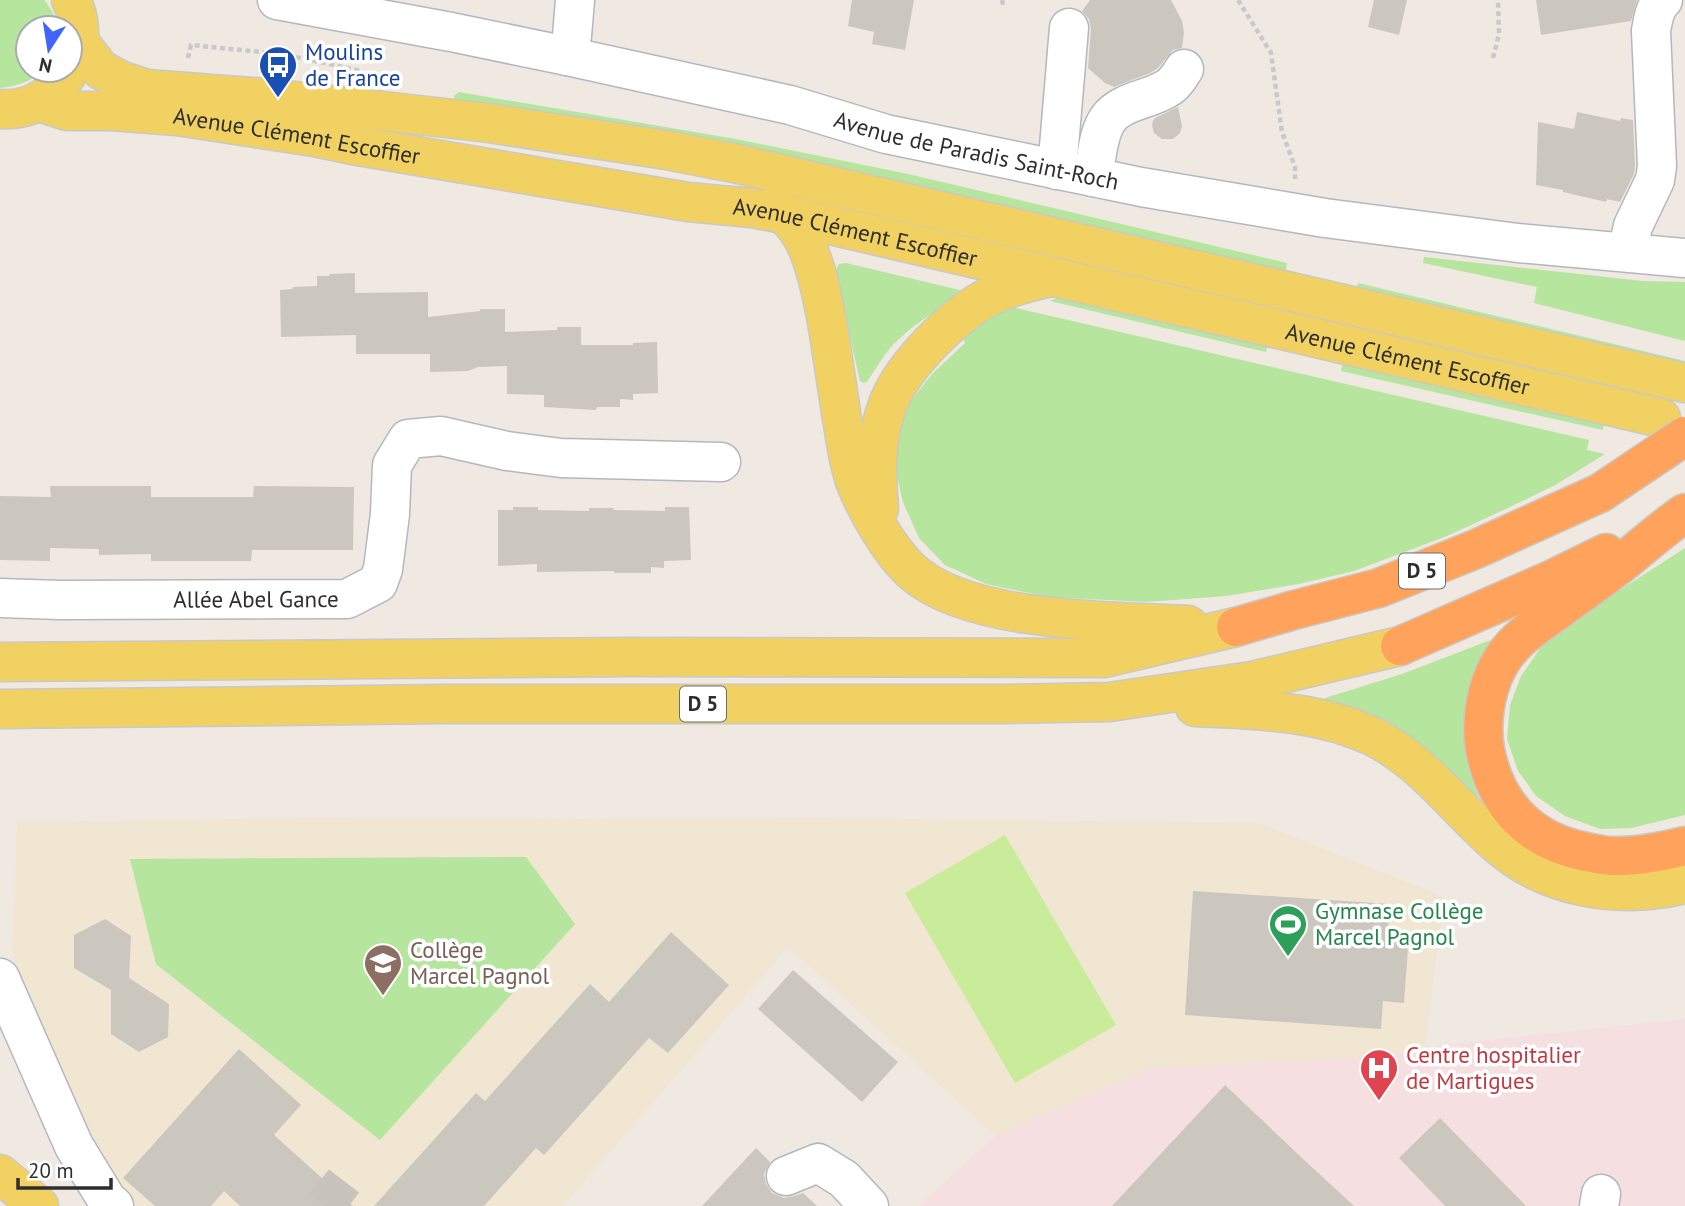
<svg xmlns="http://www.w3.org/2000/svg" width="1685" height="1206" font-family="'PT Sans',sans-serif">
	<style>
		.education { fill: #f0e6d1 }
		.medical { fill: #f5dfe0 }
		.green { fill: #b6e59e }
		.pitch { fill: #c9ec9a }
		.building { fill: #cbc7bf }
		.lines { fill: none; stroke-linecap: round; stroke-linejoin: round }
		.minor-tunnel { stroke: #c8c4bd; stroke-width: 38; stroke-dasharray: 38 19; stroke-linecap: butt }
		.minor-casing { stroke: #b4b7c1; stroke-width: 41 }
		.major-casing { stroke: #c9c9c9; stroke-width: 41 }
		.highway-casing { stroke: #c9c9c9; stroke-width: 41 }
		.path { stroke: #c9c9c9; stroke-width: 4.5; stroke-dasharray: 5 3.5; stroke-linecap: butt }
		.minor { stroke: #fff; stroke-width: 38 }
		.major { stroke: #f2d163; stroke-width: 38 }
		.highway { stroke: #ffa35c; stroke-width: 38 }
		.highway-bridge-casing { stroke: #c9c9c9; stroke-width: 41; stroke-linecap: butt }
		.highway-bridge { stroke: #ffa35c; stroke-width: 38 }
		.labels { text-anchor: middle; stroke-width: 7; stroke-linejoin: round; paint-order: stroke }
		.shield { fill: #fff; stroke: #6d6d6d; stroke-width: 2 }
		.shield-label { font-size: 21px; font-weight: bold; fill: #2e2e2e }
		.transit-label { font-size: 23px; fill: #164399; stroke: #fff; text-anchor: start }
		.street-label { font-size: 23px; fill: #2e2e2e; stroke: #fff }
		.leisure-label { font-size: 23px; fill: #27864d; stroke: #fff; text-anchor: start }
		.education-label { font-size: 23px; fill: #785e54; stroke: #fff; text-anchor: start }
		.health-label { font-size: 23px; fill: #be3a42; stroke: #fff; text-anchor: start }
	</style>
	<rect width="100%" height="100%" fill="#efe9e1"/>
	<!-- education -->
	<polygon class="education" points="303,818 582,819 808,818 1259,823 1444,897 1424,1053 1150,1069 995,1136 788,947 563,1206 105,1206 12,981 17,822"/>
	<!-- medical -->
	<polygon class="medical" points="1685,1019 1685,1206 919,1206 995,1136 1150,1069 1424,1053 1443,1045"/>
	<!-- green -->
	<g class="green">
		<path d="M0,0H44C51,8 56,17 57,28H28V70H44C30,82 18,86 0,88Z"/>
		<polygon points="459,92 736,139 908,174 1287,263 1285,275 456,104 454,96"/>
		<polygon points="1424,257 1643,281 1685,282 1685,341 1534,303 1537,287 1423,263"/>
		<path d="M846,263L968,292C945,306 920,319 900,338C886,350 877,367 867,382L864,383L860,381L836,276V269L839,264Z"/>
		<polygon points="1358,283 1685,361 1685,371 1355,292"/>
		<polygon points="1063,296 1268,340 1266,352 1050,301"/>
		<polygon points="1007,306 1589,440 1587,450 1605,454 1557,484 1508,508 1447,536 1354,571 1299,584 1226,596 1146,602 1048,597 986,584 945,565 919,538 903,502 895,468 898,434 907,406 932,374 965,343 961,332"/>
		<polygon points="1344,358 1606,416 1603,430 1341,371"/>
		<polygon points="1685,548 1685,815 1631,828 1600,829 1565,816 1536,796 1518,771 1507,739 1510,705 1521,676 1541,647 1603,601"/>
		<path d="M1496,638C1490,647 1483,656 1479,666C1464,697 1460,733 1468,767C1471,778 1475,788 1479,798L1475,802L1325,704V698L1402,674Z"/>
		<polygon points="526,857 575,924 380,1140 156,964 130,859"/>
	</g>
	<!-- pitch -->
	<polygon class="pitch" points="1005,835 1116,1025 1015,1083 905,893"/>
	<!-- building -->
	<g class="building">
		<polygon points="852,0 914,0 905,50 872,44 874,32 848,26"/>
		<polygon points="1090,0 1171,0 1182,21 1184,32 1182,48 1173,50 1158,68 1150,73 1114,87 1105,83 1088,68 1091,29 1089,19 1082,11"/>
		<polygon points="1374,0 1407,0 1399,35 1368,27"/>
		<polygon points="1536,0 1637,0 1631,21 1541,35"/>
		<polygon points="1178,107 1182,126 1180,133 1173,139 1162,139 1154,133 1152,125 1153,121 1155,118"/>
		<polygon points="1577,112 1620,121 1621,118 1633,120 1635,165 1634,174 1620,202 1607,199 1606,202 1563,192 1563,190 1536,185 1538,122 1574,129"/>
		<polygon points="355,273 355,293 428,292 428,317 480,311 480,309 505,309 505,332 557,330 557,327 581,327 581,345 633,345 633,343 657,342 658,393 633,394 633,400 620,399 620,407 597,407 596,410 544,407 544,395 507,394 507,366 478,367 468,371 430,372 430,354 356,354 356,335 281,337 280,290 292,289 293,287 317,286 317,276 329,276 330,274"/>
		<polygon points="50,486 151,486 151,497 253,497 254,486 354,487 353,550 252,550 251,561 151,561 151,554 99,555 99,549 50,548 50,561 0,560 0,496 51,497"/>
		<polygon points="513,507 538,507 538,510 589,511 589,508 614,508 613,510 665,511 665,507 689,507 691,560 664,561 664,568 651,567 651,573 614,573 614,571 537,572 537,564 498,566 498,510 513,510"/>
		<polygon points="1193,891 1390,904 1388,931 1409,934 1404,1003 1383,1001 1381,1029 1185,1015"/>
		<polygon points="105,919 131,936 129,978 169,1004 168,1037 139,1052 111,1034 111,990 74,968 74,935"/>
		<polygon points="671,932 729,985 668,1053 649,1038 544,1155 536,1148 484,1206 374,1206 476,1093 485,1101 590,984 609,1002"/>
		<polygon points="793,970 898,1062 862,1102 758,1009"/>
		<polygon points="239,1049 301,1105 274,1135 353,1206 240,1206 224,1191 211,1206 155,1206 123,1178"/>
		<polygon points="1225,1085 1302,1158 1354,1206 1112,1206"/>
		<polygon points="1440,1118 1526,1206 1445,1206 1399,1158"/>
		<polygon points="756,1148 770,1162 764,1174 766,1184 772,1193 784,1198 794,1196 803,1193 817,1206 702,1206"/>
	</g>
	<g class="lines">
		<!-- minor-tunnel -->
		<polyline class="minor-tunnel" points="325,1206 344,1181"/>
		<defs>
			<g id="minor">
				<path id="s1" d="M277,0L451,32L567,56L790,105L886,134L1141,187L1325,218L1518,243L1685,258"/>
				<polyline points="567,56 572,36 575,0"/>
				<polyline points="1057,170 1069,28"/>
				<path d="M1093,177C1097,159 1097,135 1108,119C1121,101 1148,100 1166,89C1174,85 1179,77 1184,69"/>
				<path d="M1627,252L1633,226L1655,180L1657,166L1651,31C1653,20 1654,8 1663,0"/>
				<path id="s2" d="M0,598L60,600L347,599L378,583L383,569L390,514L392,465L408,439L441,436L507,451L561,458L721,462"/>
				<polyline points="0,978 74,1146 107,1200 114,1206"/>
				<polyline points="786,1176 818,1163 844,1179 869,1206"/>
				<polyline points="1599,1206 1601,1194"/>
			</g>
			<g id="major">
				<polyline points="80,43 101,70 122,81 147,89 278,99 489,123 666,150 738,164 1685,383"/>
				<path id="s3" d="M39,102L67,111H111L177,116L314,137L352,145L688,202L752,208L783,214L1661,418"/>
				<path d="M0,109C57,114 97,50 71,0"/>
				<path d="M775,206C782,213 791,220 797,229C816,254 825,308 830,340C834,366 838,393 842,419C846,440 848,461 855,481C866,510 892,555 915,574C974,623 1114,621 1188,625"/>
				<path d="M879,509C876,474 875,438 888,404C904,363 959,309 999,292C1016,285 1034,281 1051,277"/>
				<polyline points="0,662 629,657 1104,658 1236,627"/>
				<path d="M1195,707C1255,710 1316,710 1372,736C1423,761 1454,806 1496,843C1547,889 1619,900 1685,884"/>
				<polyline points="0,709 447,704 1007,704 1109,702 1252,681 1400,646"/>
				<polyline points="0,1174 39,1206"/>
			</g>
			<g id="highway">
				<path d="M1685,513C1660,530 1638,551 1614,569C1595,584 1574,598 1554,613C1534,627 1517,638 1503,658C1486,684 1480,719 1485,750C1496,805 1529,841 1586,852C1594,853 1603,856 1612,856C1637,857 1661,852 1685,846"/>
				<polyline points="1236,627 1294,610 1379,588 1476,549 1600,493"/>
				<polyline points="1400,646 1553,579 1606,553"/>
			</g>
		</defs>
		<!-- minor casing -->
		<use href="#minor" class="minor-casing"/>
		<!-- major casing -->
		<use href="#major" class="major-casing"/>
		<!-- highway casing -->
		<use href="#highway" class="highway-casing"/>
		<!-- path -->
		<g class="path">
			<polyline points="1002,0 1003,5"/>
			<polyline points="1238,0 1271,53 1282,132 1295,167 1295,179"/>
			<polyline points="188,58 191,45 281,54 362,71"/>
			<polyline points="1493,58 1499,34 1498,0"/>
		</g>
		<!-- minor -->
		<use href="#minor" class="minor"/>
		<!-- major -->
		<use href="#major" class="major"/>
		<!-- highway -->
		<use href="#highway" class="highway"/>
		<defs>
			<polyline id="highway-bridge" points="1600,493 1685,436"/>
		</defs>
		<!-- highway-bridge casing -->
		<use href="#highway-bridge" class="highway-bridge-casing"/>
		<!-- highway-bridge -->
		<use href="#highway-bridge" class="highway-bridge"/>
	</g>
	<!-- icons -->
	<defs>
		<symbol id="bus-pin" viewBox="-11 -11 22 30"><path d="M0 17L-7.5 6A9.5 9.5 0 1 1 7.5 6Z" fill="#1a4fb4" stroke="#fff"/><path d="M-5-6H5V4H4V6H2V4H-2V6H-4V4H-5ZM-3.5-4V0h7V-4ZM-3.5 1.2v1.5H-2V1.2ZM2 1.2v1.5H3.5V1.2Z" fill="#fff"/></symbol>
		<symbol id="stadium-pin" viewBox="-11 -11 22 30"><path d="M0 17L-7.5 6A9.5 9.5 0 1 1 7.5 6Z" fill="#2e9e5b" stroke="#fff"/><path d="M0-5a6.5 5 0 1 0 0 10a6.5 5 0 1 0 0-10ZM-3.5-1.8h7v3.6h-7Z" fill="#fff"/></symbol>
		<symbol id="school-pin" viewBox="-11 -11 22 30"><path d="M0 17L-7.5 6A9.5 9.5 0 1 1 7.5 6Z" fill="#8d6e63" stroke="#fff"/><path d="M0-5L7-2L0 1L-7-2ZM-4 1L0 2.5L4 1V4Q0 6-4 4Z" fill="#fff"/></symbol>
		<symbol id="hospital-pin" viewBox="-11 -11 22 30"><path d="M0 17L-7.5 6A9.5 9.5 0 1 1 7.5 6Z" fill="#e0444e" stroke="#fff"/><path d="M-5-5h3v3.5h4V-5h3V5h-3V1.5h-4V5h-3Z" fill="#fff"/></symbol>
	</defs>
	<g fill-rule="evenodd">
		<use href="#bus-pin" x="256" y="43" width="44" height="60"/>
		<use href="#stadium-pin" x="1266" y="902" width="44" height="60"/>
		<use href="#school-pin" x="361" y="941" width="44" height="60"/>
		<use href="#hospital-pin" x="1357" y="1046" width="44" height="60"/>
	</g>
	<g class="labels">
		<!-- shield labels -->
		<g class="shield">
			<rect x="1399" y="553.5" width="46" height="35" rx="5"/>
			<rect x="680" y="686.5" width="46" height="35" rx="5"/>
		</g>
		<g class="shield-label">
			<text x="1422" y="578">D 5</text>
			<text x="703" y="711">D 5</text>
		</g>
		<!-- transit labels -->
		<g class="transit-label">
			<text x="305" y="60">Moulins<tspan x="305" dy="26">de France</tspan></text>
		</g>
		<!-- street labels -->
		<g class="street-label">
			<text dy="8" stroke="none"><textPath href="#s3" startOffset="261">Avenue Clément Escoffier</textPath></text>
			<text dy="8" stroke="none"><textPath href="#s1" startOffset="716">Avenue de Paradis Saint-Roch</textPath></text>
			<text dy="8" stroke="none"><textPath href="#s3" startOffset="828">Avenue Clément Escoffier</textPath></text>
			<text dy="8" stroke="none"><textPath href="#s3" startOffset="1395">Avenue Clément Escoffier</textPath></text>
			<text dy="8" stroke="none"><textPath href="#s2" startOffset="256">Allée Abel Gance</textPath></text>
		</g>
		<!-- leisure labels -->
		<g class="leisure-label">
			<text x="1315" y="919">Gymnase Collège<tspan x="1315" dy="26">Marcel Pagnol</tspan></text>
		</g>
		<!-- education labels -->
		<g class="education-label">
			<text x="410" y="958">Collège<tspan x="410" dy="26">Marcel Pagnol</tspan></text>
		</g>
		<!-- health labels -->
		<g class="health-label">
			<text x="1406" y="1063">Centre hospitalier<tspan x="1406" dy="26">de Martigues</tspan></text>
		</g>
	</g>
	<!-- north arrow -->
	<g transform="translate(49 49) rotate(192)"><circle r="33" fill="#ffffff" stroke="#ababab" stroke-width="2"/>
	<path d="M0-5L12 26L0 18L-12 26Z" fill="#4264fb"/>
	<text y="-10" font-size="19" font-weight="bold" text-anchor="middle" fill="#2e2e2e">N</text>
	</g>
	<!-- scale -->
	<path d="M18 1178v10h93v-10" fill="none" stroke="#2e2e2e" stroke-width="3.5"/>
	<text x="28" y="1178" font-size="21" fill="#2e2e2e" stroke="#ffffff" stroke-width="5" paint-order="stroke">20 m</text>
</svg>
